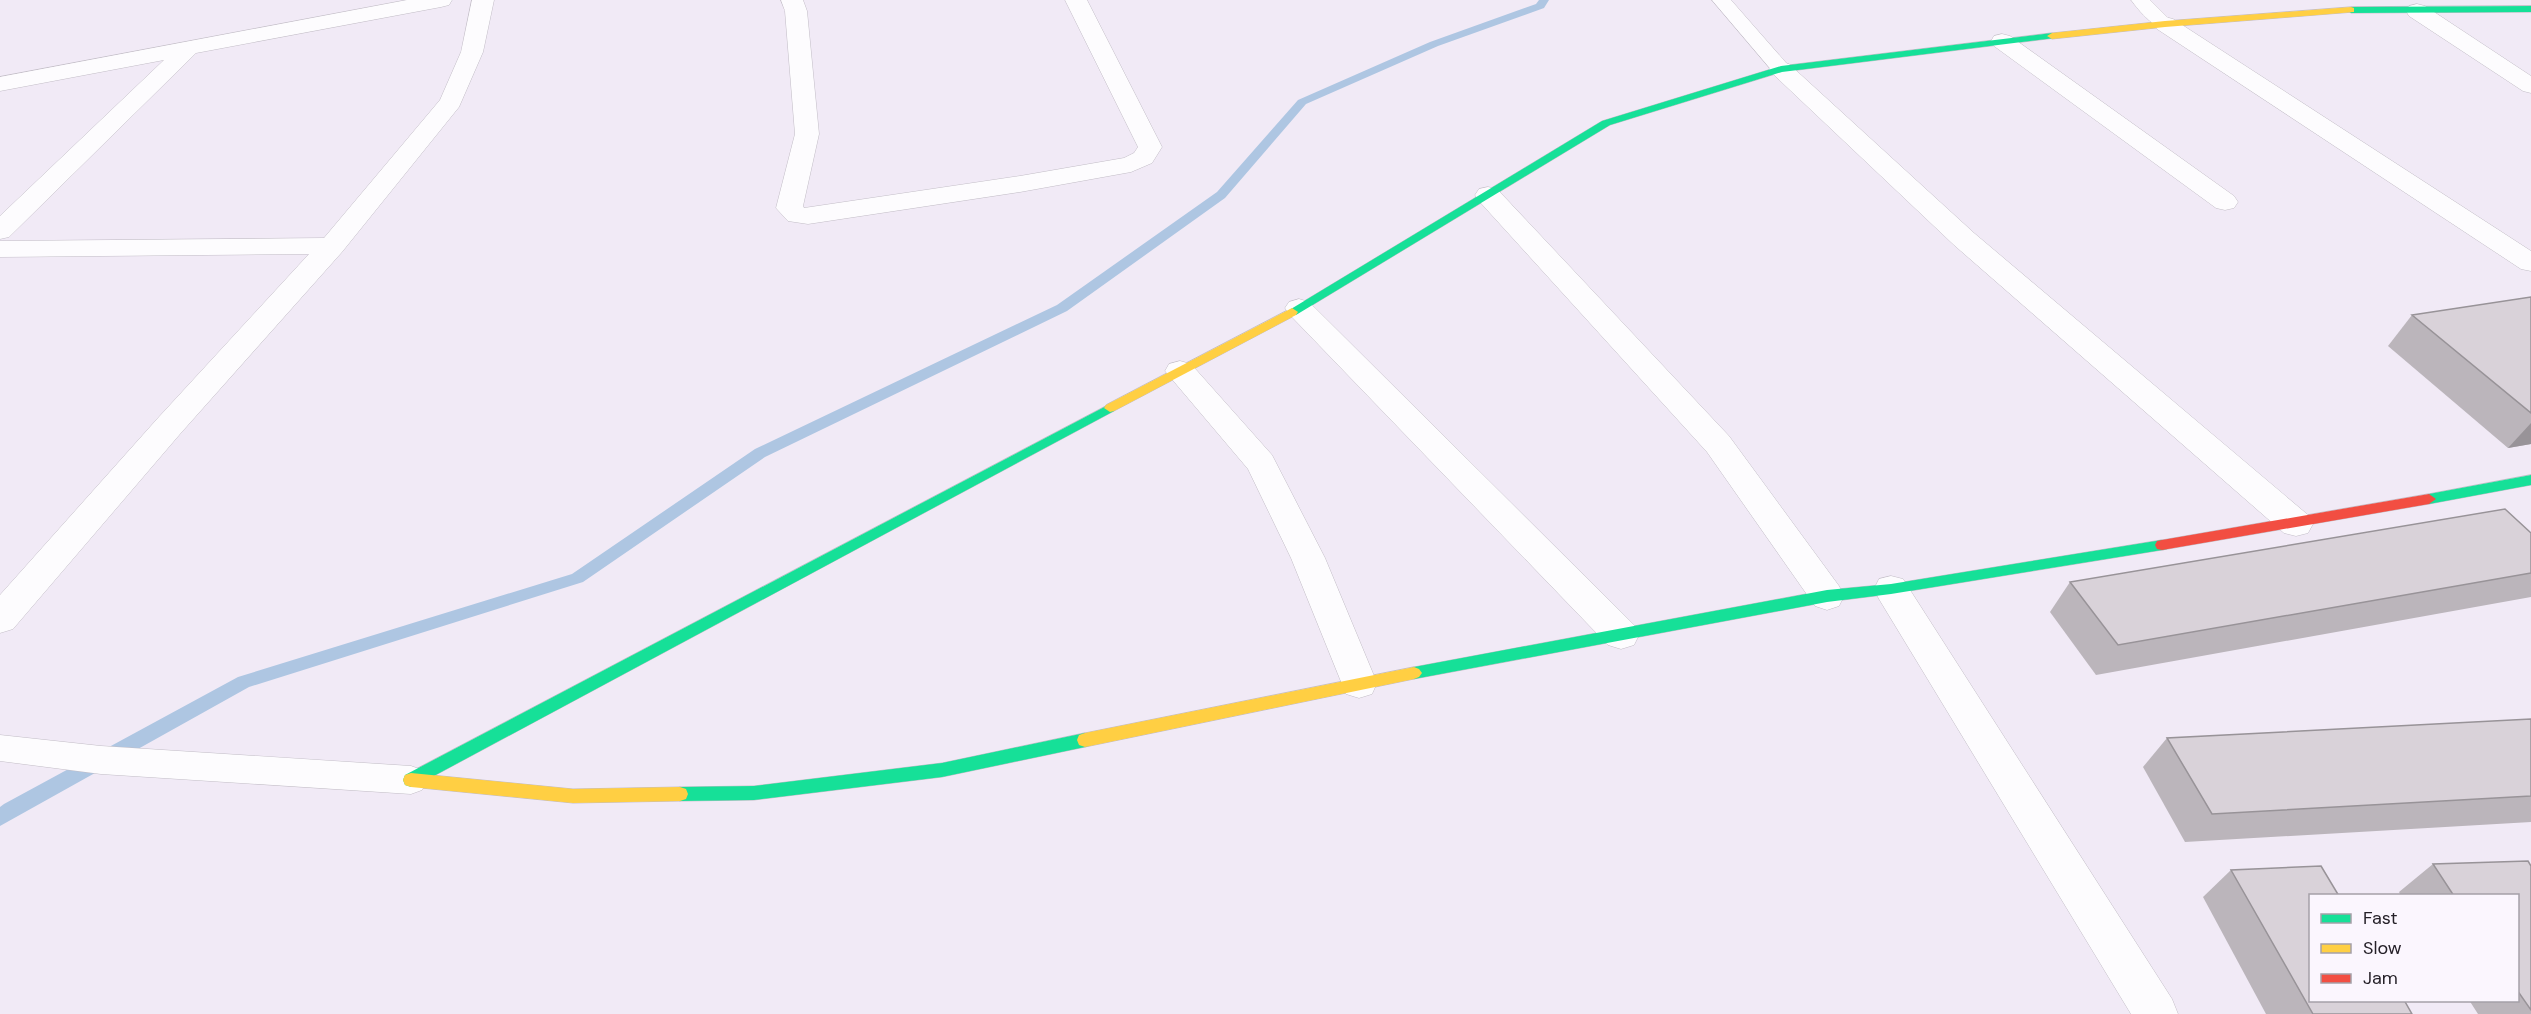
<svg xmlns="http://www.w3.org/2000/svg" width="2531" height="1014" font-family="'DM Sans',sans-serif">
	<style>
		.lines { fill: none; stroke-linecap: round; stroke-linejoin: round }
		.stream { fill: #aec6e2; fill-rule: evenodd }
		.lane-casing { stroke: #c2bdc6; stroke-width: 1 }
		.street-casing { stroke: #c2bdc6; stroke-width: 1 }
		.fast-casing { stroke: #c2bdc6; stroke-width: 1 }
		.slow-casing { stroke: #c2bdc6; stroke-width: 1 }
		.jam-casing { stroke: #c2bdc6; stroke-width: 1 }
		.lane { fill: #fdfcfe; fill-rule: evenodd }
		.street { fill: #fdfcfe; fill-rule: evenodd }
		.fast { fill: #16e098; fill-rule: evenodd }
		.slow { fill: #ffcf43; fill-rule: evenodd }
		.jam { fill: #f24e42; fill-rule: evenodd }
		.wall { fill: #bbb5bb }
		.shaded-wall { fill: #989398 }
		.building { fill: #d9d2d9; stroke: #989398; stroke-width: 1.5 }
	</style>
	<rect width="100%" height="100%" fill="#f1eaf6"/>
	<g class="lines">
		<!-- stream -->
		<polygon class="stream" points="1539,0 1549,0 1544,8 1438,46 1306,104 1225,198 1067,311 765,457 583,582 249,687 0,826 0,807 4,804 238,677 572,574 755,449 1057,305 1217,192 1298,100 1430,42 1536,4"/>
		<defs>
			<g id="lane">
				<polygon points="1712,0 1731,0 1788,65 1791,69 1788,73 1774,73"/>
				<path d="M2131,0H2150L2174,24L2171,28C2156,32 2140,12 2131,0Z"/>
				<polygon points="0,735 101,746 411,766 422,770 427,780 422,790 411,794 101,774 0,761"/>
			</g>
			<g id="street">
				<polygon points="407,0 452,0 449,5 441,7 196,53 9,237 0,239 0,216 164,60 0,91 0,77"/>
				<polygon points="472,0 494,0 483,52 459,107 342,252 180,434 13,629 0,633 0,595 158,418 309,254 0,257 0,241 324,238 440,100 461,52"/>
				<polygon points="781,0 803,0 807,11 819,134 803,206 804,208 1020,176 1124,158 1134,153 1138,147 1065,0 1087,0 1162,147 1152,163 1131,172 1020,192 808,224 788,221 776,208 795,134 785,11"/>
				<polygon points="2417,4 2425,6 2531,76 2531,93 2523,91 2409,16 2406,11 2409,6"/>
				<polygon points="2165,17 2173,19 2531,251 2531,271 2521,269 2157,29 2154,24 2157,19"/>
				<polygon points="2002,34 2010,36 2234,196 2238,202 2234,208 2225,210 2216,208 1994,46 1991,41 1994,36"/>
				<polygon points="1781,62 1789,64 1974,233 2308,515 2313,524 2308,533 2296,536 2284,533 1954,245 1773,74 1769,69 1773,64"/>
				<polygon points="1488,187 1497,189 1729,436 1839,586 1844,596 1839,606 1827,610 1815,606 1707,452 1479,201 1475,195 1479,189"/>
				<polygon points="1299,299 1309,302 1634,625 1639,635 1634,645 1621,649 1608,645 1289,314 1285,308 1289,302"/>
				<polygon points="1180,361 1191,364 1272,455 1325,558 1377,683 1372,694 1359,698 1346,694 1291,558 1248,469 1165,371 1169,364"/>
				<polygon points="1891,576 1903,579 2172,999 2178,1014 2131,1014 1879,599 1874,589 1879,579"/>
			</g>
			<g id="fast">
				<polygon points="2531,6 2531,12 2351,13 2347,10 2351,7"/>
				<polygon points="2052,33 2055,34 2055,38 1782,72 1610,125 1296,315 1288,315 1286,312 1602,121 1781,66"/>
				<polygon points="1110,404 1114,405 1116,408 1114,411 417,785 411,787 405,785 403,780 405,775"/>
				<polygon points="2531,475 2531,485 2429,504 2422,499 2429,494"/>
				<polygon points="2162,540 2167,541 2169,545 2167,549 2162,550 1891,594 1827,602 1414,679 1409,677 1406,673 1409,669 1414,667 1827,590 1891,584"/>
				<polygon points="1085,733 1091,735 1093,740 1091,745 1085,747 942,777 754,800 680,801 674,799 672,794 674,789 680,787 754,786 942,763"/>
			</g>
			<g id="slow">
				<polygon points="2351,7 2354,8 2354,12 2165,27 2052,39 2047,36 2052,33 2165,21"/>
				<polygon points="1292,308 1298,312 1296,315 1114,411 1110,412 1104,408 1106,405"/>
				<polygon points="1414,667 1419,669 1422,673 1419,677 1414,679 1085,747 1079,745 1077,740 1079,735 1085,733"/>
				<polygon points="411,773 573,789 680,787 686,789 688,794 686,799 680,801 573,803 411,787 405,785 403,780 405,775"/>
			</g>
			<polygon id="jam" points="2429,494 2436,499 2429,504 2162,550 2157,549 2155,545 2157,541 2162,540"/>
		</defs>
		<!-- lane casing -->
		<use href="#lane" class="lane-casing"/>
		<!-- street casing -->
		<use href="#street" class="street-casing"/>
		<!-- fast casing -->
		<use href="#fast" class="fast-casing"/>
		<!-- slow casing -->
		<use href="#slow" class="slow-casing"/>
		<!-- jam casing -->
		<use href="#jam" class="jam-casing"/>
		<!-- lane -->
		<use href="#lane" class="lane"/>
		<!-- street -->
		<use href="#street" class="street"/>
		<!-- fast -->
		<use href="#fast" class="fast"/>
		<!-- slow -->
		<use href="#slow" class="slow"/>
		<!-- jam -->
		<use href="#jam" class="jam"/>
	</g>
	<!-- wall -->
	<g class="wall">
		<polygon points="2531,297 2531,444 2508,448 2388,346 2412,315"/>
		<polygon points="2531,533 2531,597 2096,675 2050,612 2070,582"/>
		<polygon points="2531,719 2531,822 2185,842 2143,767 2167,738"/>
		<polygon points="2433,864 2531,866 2531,1014 2478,1014 2469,1000 2517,1000 2517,896 2401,896 2399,892"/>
		<polygon points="2231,870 2412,1014 2266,1014 2203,897"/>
	</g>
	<!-- shaded-wall -->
	<polygon class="shaded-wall" points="2531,423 2531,444 2508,448"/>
	<!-- building -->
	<g class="building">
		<polygon points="2531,297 2531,413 2412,315"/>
		<polygon points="2505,509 2531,533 2531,573 2118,645 2070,582"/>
		<polygon points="2531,719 2531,796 2212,814 2167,738"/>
		<polygon points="2528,861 2531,866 2531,1010 2517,990 2517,896 2454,896 2433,864"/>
		<polygon points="2321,866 2339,896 2310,896 2310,1000 2404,1000 2412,1014 2313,1014 2231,870"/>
	</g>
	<!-- legend -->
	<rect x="2309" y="894" width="210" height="108" fill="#fbf6fe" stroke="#a5a0a8" stroke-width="1.5"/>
	<rect x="2321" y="914" width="30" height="9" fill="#16e098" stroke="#a5a0a8" stroke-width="1.5"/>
	<text x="2363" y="924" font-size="18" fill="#252028">Fast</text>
	<rect x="2321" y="944" width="30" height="9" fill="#ffcf43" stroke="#a5a0a8" stroke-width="1.5"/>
	<text x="2363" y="954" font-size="18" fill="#252028">Slow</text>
	<rect x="2321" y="974" width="30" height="9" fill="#f24e42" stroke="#a5a0a8" stroke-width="1.5"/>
	<text x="2363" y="984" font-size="18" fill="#252028">Jam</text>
</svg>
